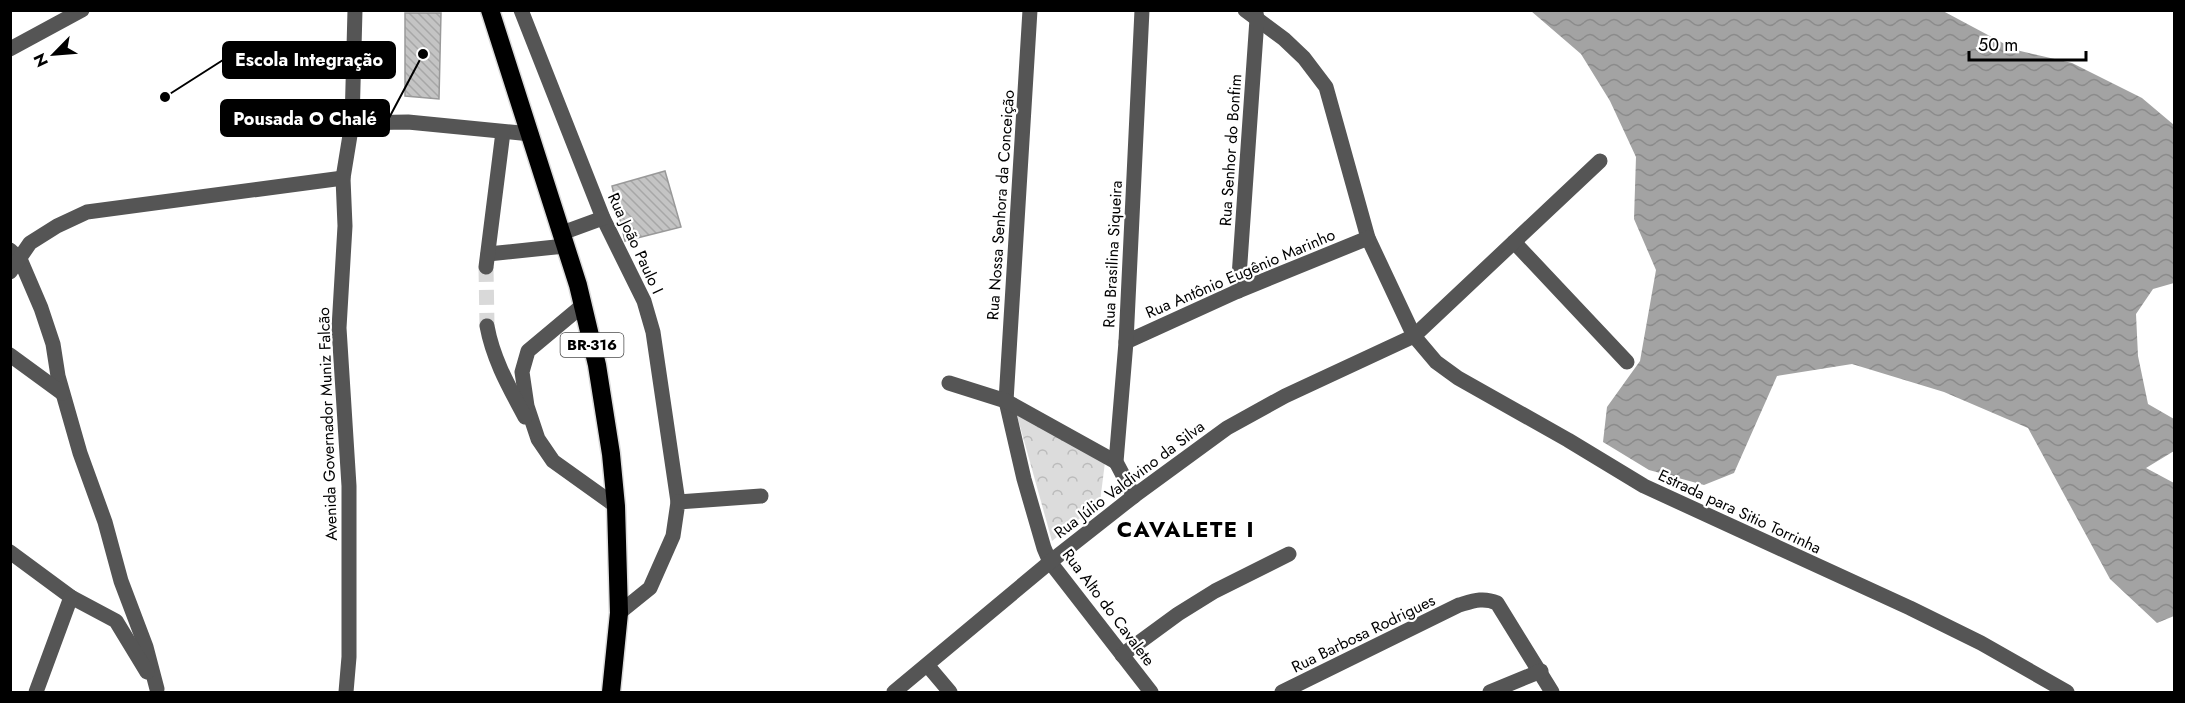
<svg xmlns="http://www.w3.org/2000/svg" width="2185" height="703" font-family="Jost,sans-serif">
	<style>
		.park { fill: url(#park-crowns) }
		.water { fill: url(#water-waves) }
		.building { fill: url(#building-back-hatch); stroke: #999; stroke-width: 1.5 }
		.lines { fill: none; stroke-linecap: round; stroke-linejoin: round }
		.minor-tunnel { stroke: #d9d9d9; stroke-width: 15; stroke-dasharray: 15 8; stroke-linecap: butt }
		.highway-casing { stroke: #dbdbdb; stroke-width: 21 }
		.minor { stroke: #555; stroke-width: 15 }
		.highway { stroke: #000; stroke-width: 18 }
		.labels { text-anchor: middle; stroke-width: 4.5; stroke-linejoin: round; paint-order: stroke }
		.shield { fill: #fff; stroke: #4c4c4c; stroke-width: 1.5 }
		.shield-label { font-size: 15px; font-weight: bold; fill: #000 }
		.street-label { font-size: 16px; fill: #000; stroke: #fff }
		.district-label { font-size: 22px; font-weight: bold; letter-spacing: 1.5px; fill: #000; stroke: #fff }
		.leader { fill: none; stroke: #000; stroke-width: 2 }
		.callout-dot { fill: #000; stroke: #fff; stroke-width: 2 }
		.callout { fill: #000; stroke: #000; stroke-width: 2 }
		.callout-label { font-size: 18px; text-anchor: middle; font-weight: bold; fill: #fff }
	</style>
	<defs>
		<pattern id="park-crowns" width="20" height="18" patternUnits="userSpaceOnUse" patternTransform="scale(1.5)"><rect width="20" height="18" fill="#dcdcdc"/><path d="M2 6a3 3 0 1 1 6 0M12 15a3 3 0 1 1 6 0" fill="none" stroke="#bbb"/></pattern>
		<pattern id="water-waves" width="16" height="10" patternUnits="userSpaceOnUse" patternTransform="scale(1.5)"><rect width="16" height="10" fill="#a3a3a3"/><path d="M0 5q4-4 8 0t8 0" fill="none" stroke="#8b8b8b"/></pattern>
		<pattern id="building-back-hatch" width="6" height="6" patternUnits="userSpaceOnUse" patternTransform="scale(1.5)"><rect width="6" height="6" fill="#c4c4c4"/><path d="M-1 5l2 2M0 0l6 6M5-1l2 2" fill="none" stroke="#a7a7a7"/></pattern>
	</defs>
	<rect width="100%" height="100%" fill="#fff"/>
	<!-- park -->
	<polygon class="park" points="1016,412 1105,462 1100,502 1052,541"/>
	<!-- water -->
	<polygon class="water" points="1531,11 1943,11 2016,50 2072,63 2142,98 2174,125 2174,283 2153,289 2136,314 2138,356 2148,404 2174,419 2174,451 2146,468 2174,483 2174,616 2157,623 2110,579 2028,428 1944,392 1852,364 1777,376 1734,473 1704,485 1649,470 1603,442 1607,407 1640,361 1656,270 1634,219 1636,157 1610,101 1581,54"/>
	<!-- building -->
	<g class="building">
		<polygon points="405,13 441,13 439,99 405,96"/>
		<polygon points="665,171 681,227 625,241 612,186"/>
	</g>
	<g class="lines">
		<!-- minor-tunnel -->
		<polyline class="minor-tunnel" points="486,267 487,326"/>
		<defs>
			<polyline id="highway" points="490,10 578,285 597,365 611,454 616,506 619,613 611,692"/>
		</defs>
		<!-- highway casing -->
		<use href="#highway" class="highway-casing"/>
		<!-- minor -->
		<g class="minor">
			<polyline points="521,10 603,218 644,301 653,332 678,502"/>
			<polyline points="1030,10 1006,401 1024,479 1044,548 1050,562 1151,692"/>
			<polyline points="1245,10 1284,39 1304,58 1326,87 1368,238 1414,336 1436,362 1458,378 1568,440 1644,486 1910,608 1981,643 2067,692"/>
			<polyline points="10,49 82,10"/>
			<polyline points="352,123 408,122 531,134"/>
			<polyline points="562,233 603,218"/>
			<polyline points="1514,242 1627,362"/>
			<polyline points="10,250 20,259 41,308 53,344 58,376 80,453 105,522 121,581 146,647 157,689"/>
			<polyline points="488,254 565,246"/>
			<polyline points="486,267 503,132"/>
			<polyline points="10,272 30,243 57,226 87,212 343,178"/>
			<polyline points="1238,291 1257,19 1256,13"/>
			<polyline points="583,305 528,351 522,372 527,406 538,439 553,461 616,506"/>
			<path d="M487,326C493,359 509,387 525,417"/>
			<polyline points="1126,342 1238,291 1368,238"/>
			<polyline points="10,355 62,393"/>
			<polyline points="949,383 1006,401 1116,462"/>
			<polyline points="1134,496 1116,462 1126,342 1142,10"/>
			<polyline points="10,552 71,597 116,621 147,672"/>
			<polyline points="619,613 650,588 673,536 678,502 761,496"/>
			<polyline points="1122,655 1178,614 1215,591 1289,554"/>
			<polyline points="928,666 950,692"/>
			<polyline points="36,692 71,597"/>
			<polyline points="346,692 349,657 349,486 339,328 345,226 343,178 352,123 355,10"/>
			<polyline points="894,692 1050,562 1134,496 1227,428 1285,396 1414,336 1600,161"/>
			<path d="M1282,692L1459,605C1473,601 1483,597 1497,603L1552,692"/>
			<polyline points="1490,692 1541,671"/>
		</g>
		<!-- highway -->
		<use href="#highway" class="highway"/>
	</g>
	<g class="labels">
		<!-- shield labels -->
		<rect class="shield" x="560.5" y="333" width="63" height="24" rx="4.5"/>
		<g class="shield-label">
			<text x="592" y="350">BR-316</text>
		</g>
		<!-- street labels -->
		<g class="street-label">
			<text transform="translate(1230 150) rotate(-86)" y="6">Rua Senhor do Bonfim</text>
			<text transform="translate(1000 205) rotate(-86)" y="6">Rua Nossa Senhora da Conceição</text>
			<text transform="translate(636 243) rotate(65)" y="6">Rua João Paulo I</text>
			<text transform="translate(1112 254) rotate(-87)" y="6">Rua Brasilina Siqueira</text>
			<text transform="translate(1240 273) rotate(-23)" y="6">Rua Antônio Eugênio Marinho</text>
			<text transform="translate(327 424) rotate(-92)" y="6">Avenida Governador Muniz Falcão</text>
			<text transform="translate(1129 479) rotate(-37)" y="6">Rua Júlio Valdivino da Silva</text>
			<text transform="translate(1740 511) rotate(25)" y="6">Estrada para Sitio Torrinha</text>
			<text transform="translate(1109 607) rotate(53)" y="6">Rua Alto do Cavalete</text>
			<text transform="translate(1363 633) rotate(-26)" y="6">Rua Barbosa Rodrigues</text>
		</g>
		<!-- district labels -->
		<g class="district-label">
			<text x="1186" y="537">CAVALETE I</text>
		</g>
	</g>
	<!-- callouts -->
	<path class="leader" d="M165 97L223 60M423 54L389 118"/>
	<g class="callout-dot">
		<circle cx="165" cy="97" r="6"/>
		<circle cx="423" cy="54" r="6"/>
	</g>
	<g class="callout">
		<rect x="223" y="42" width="172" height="36" rx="6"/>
		<rect x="221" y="100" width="168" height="36" rx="6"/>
	</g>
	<g class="callout-label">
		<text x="309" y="66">Escola Integração</text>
		<text x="305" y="125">Pousada O Chalé</text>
	</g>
	<!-- border -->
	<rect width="2185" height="703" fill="none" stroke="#000000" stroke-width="24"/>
	<!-- north arrow -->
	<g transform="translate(54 54) rotate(245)" stroke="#ffffff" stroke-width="4.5" paint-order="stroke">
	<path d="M0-4.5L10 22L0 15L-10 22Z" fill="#000000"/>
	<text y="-9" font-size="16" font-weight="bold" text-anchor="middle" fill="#000000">N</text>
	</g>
	<!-- scale -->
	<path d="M1969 51v9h117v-9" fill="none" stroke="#000000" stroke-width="3"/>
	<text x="1978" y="51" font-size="18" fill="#000000" stroke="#ffffff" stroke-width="4.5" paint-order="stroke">50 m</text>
</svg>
